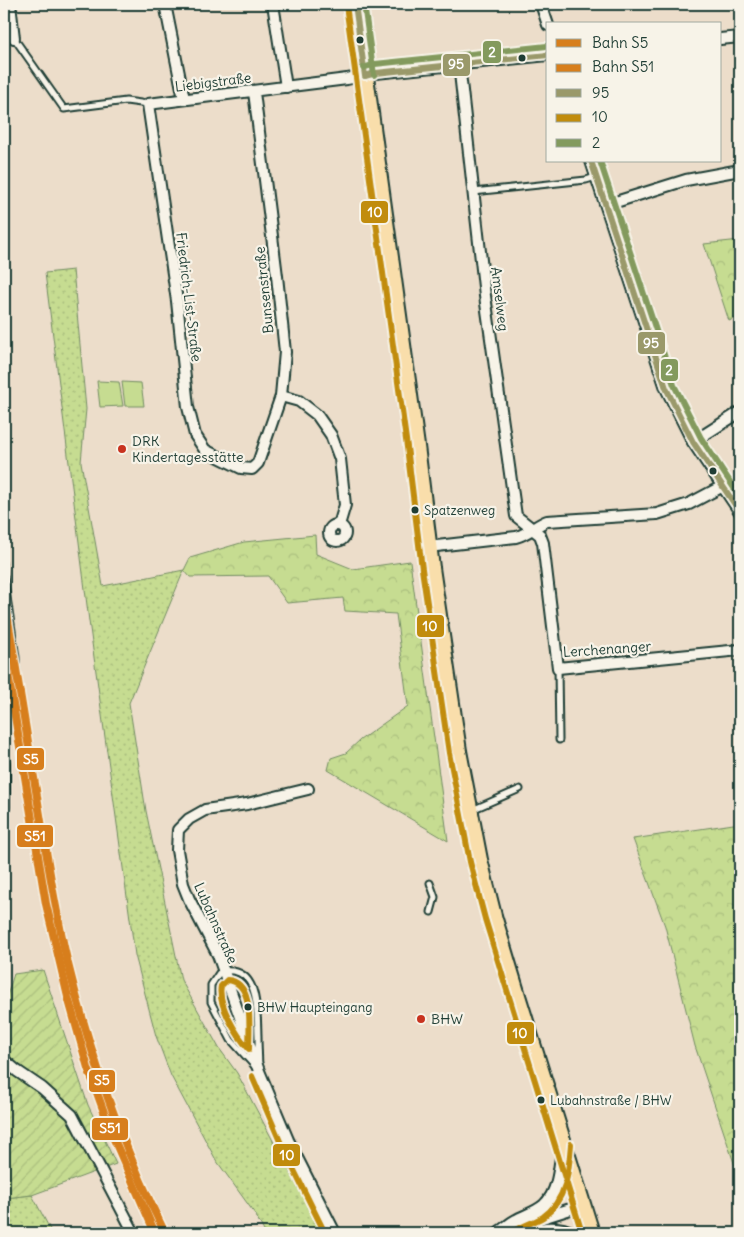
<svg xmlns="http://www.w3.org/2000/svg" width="744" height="1237" font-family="Delius,sans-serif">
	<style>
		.grass { fill: url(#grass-dots); stroke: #728c62 }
		.forest { fill: url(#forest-crowns); stroke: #728c62 }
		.garden { fill: url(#garden-furrows); stroke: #728c62 }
		.pitch { fill: #c6dc91; stroke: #728c62 }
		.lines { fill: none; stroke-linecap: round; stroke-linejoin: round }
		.lane-casing { stroke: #1f3d34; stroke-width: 9 }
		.street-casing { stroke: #1f3d34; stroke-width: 14 }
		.primary-casing { stroke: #1f3d34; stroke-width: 20 }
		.lane { stroke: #f7f3e8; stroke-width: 5 }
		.street { stroke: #f7f3e8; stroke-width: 10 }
		.primary { stroke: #f9deab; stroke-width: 16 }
		.rail { stroke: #1f3d34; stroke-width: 3 }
		.bus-1-casing { stroke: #f7f3e8; stroke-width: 10 }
		.bus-2-casing { stroke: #f7f3e8; stroke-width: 10 }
		.bus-3-casing { stroke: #f7f3e8; stroke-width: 10 }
		.bus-1 { stroke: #9a996a; stroke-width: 6 }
		.bus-2 { stroke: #c18c0d; stroke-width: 6 }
		.bus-3 { stroke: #839a5d; stroke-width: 6 }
		.rail-1-casing { stroke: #f7f3e8; stroke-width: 11 }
		.rail-2-casing { stroke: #f7f3e8; stroke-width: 11 }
		.rail-1 { stroke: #d77e1c; stroke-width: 8 }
		.rail-2 { stroke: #d77e1c; stroke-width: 8 }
		.bus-dot { fill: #1f3d34; stroke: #f7f3e8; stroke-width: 2 }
		.poi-dot { fill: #c8321e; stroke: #f7f3e8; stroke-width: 2 }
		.labels { text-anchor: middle; stroke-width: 4.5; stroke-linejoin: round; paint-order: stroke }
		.bus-label { font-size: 13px; fill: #1f3d34; stroke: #f7f3e8; text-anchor: start }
		.street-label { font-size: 14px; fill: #1f3d34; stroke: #f7f3e8 }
		.poi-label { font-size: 14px; fill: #1f3d34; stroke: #f7f3e8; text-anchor: start }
		.line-badge { stroke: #f7f3e8; stroke-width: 2 }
		.badge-label { font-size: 14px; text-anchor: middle; font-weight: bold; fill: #fff }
	</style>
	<defs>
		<pattern id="grass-dots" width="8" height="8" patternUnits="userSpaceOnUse" patternTransform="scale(1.25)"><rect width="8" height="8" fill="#c6dc91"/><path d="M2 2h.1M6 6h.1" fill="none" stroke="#aabe7e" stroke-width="1.8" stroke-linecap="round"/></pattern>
		<pattern id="forest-crowns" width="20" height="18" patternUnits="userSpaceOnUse" patternTransform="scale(1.25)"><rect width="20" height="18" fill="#c6dc91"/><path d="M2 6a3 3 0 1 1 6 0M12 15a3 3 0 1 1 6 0" fill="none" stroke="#aabe7e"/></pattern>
		<pattern id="garden-furrows" width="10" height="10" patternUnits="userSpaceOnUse" patternTransform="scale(1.25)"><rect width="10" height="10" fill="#c6dc91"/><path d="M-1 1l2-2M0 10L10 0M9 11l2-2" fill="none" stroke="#aabe7e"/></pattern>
	</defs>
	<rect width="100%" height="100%" fill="#ecddca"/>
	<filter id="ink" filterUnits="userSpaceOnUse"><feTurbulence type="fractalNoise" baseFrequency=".02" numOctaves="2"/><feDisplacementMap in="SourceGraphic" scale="10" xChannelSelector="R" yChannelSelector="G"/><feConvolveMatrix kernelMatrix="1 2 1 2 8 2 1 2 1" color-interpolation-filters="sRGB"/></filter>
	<g filter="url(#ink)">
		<!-- grass -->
		<g class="grass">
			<polygon points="73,270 86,409 81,462 103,586 184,570 129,703 146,811 181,980 219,1048 237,1073 322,1233 265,1233 255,1214 216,1160 171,1076 156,1036 135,955 89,621 45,273"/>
			<polygon points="32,1195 52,1233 4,1233 4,1198"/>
		</g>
		<!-- forest -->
		<g class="forest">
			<polygon points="740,240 740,316 729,321 704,244"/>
			<polygon points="315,535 316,554 353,569 410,561 448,841 328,770 331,758 346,753 360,740 408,706 396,614 345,611 343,598 287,603 268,576 190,577 184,570 190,558 244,542"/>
			<polygon points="740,823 740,1181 695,1046 665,926 633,839"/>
		</g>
		<!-- garden -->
		<polygon class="garden" points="43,970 88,1105 116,1164 32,1195 5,1198 4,1005 14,974"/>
		<!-- pitch -->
		<g class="pitch">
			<polygon points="97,381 119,382 123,406 100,407"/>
			<polygon points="122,382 141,383 144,406 125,406"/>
		</g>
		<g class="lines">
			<defs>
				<g id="lane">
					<polyline points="14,38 64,109 126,101 148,104"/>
					<polyline points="473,192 586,180 596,177"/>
					<polyline points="558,668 559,740"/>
					<polyline points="472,810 520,789"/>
					<polyline points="430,883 435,897 431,912"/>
					<path d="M224,971C260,967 257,1012 258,1036C258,1048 259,1060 259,1071L231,1040L211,1002V985L219,973Z"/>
				</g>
				<g id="street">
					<polyline points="10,4 14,38"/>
					<polyline points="165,4 184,99"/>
					<polyline points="273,4 286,87"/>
					<polyline points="541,4 548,25"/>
					<polyline points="720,39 740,37"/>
					<polyline points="459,64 485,296 516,516 540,535 543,543 558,668 740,650"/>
					<polyline points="254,92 277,276 285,352 281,396 258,463 252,469 241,468 205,450 195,435 188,407 177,301 148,104 347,79 376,73 548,55"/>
					<polyline points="591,161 666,388 693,442 740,512"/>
					<polyline points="606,205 686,180 740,170"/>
					<polyline points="281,396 299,401 317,415 331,435 340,459 345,505 339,525"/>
					<polyline points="693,442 740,412"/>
					<circle cx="337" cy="533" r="8"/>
					<path d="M428,547L516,537C528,534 536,525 547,521L657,514L689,504L723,486"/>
					<polyline points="4,762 4,807"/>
					<polyline points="308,789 247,804 205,810 189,819 178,830 177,850 183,884 189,899 218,955 259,1071 288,1140 335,1233"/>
					<polyline points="4,1060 17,1071 42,1088 72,1115 134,1233"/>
					<polyline points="511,1228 583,1205"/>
					<path d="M500,1231C505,1228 510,1223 516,1220C525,1215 536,1212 544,1205C559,1191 559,1167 562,1149"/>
					<path d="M520,1233C536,1230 557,1223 572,1233"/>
				</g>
				<polyline id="primary" points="355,4 416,446 431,568 458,751 479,860 493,916 518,999 591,1233"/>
			</defs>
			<!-- lane casing -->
			<use href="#lane" class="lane-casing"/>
			<!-- street casing -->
			<use href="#street" class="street-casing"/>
			<!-- primary casing -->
			<use href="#primary" class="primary-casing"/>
			<!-- lane -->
			<use href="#lane" class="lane"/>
			<!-- street -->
			<use href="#street" class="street"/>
			<!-- primary -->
			<use href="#primary" class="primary"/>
			<!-- rail -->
			<polyline class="rail" points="4,557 19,657 26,781"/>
			<defs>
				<g id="bus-1">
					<polyline points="355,4 365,76"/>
					<polyline points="365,76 376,73 548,55"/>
					<polyline points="591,161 666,388 693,442 740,512"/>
				</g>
				<g id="bus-2">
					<polyline points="346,5 407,447 422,569 449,753 470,862 485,919 582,1233"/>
					<path d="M227,980C255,981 249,1029 249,1049C237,1036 217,1004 221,986Z"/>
					<polyline points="252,1076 282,1146 325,1233"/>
					<path d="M512,1233C521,1226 533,1223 543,1217C567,1200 569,1170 571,1144"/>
				</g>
				<g id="bus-3">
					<polyline points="364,4 374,75"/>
					<polyline points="363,68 375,64 547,46"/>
					<polyline points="600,161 674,385 701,438 740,497"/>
				</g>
			</defs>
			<!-- bus-1 casing -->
			<use href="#bus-1" class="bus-1-casing"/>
			<!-- bus-2 casing -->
			<use href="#bus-2" class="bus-2-casing"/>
			<!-- bus-3 casing -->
			<use href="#bus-3" class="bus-3-casing"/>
			<!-- bus-1 -->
			<use href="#bus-1" class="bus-1"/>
			<!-- bus-2 -->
			<use href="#bus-2" class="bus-2"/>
			<!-- bus-3 -->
			<use href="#bus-3" class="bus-3"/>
			<defs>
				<path id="rail-1" d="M4,596C14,657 24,718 34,778C44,839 53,900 67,960C90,1055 122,1146 165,1233"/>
				<polyline id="rail-2" points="4,650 46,904 68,997 88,1068 113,1137 155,1233"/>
			</defs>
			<!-- rail-1 casing -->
			<use href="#rail-1" class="rail-1-casing"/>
			<!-- rail-2 casing -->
			<use href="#rail-2" class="rail-2-casing"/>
			<!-- rail-1 -->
			<use href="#rail-1" class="rail-1"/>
			<!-- rail-2 -->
			<use href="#rail-2" class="rail-2"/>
		</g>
	</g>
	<!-- markers -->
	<g class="bus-dot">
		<circle cx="360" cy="40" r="4.5"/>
		<circle cx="522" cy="58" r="4.5"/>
		<circle cx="713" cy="471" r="4.5"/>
		<circle cx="415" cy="510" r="4.5"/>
		<circle cx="248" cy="1007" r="4.5"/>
		<circle cx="541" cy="1100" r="4.5"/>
	</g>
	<g class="poi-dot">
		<circle cx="122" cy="449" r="5"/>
		<circle cx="421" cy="1019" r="5"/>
	</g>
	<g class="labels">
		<!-- bus labels -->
		<g class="bus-label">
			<text x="424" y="515">Spatzenweg</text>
			<text x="257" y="1012">BHW Haupteingang</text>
			<text x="550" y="1105">Lubahnstraße / BHW</text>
		</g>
		<!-- street labels -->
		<g class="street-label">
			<text transform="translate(213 82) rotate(-7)" y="5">Liebigstraße</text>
			<text transform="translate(264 290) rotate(-96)" y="5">Bunsenstraße</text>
			<text transform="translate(189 297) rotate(83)" y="5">Friedrich-List-Straße</text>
			<text transform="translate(500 299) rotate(83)" y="5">Amselweg</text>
			<text transform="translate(607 649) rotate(-4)" y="5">Lerchenanger</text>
			<text transform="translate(216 923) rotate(66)" y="5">Lubahnstraße</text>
		</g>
		<!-- poi labels -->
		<g class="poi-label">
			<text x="132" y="446">DRK<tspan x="132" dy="16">Kindertagesstätte</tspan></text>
			<text x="431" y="1024">BHW</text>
		</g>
	</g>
	<g class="line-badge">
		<rect x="482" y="40" width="20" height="24" rx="5" fill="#839a5d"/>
		<rect x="442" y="53" width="29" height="24" rx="5" fill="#9a996a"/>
		<rect x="360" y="200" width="29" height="24" rx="5" fill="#c18c0d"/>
		<rect x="637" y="331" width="29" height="24" rx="5" fill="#9a996a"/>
		<rect x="660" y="358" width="19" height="24" rx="5" fill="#839a5d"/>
		<rect x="416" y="614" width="29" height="24" rx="5" fill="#c18c0d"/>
		<rect x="16" y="747" width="29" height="24" rx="5" fill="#d77e1c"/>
		<rect x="16" y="824" width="38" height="24" rx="5" fill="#d77e1c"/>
		<rect x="506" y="1021" width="29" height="24" rx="5" fill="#c18c0d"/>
		<rect x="88" y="1069" width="28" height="24" rx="5" fill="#d77e1c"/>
		<rect x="91" y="1117" width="38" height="24" rx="5" fill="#d77e1c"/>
		<rect x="272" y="1143" width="29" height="24" rx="5" fill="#c18c0d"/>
	</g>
	<g class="badge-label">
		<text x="492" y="57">2</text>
		<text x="456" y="69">95</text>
		<text x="375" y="217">10</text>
		<text x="651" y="348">95</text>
		<text x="669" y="375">2</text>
		<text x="430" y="631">10</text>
		<text x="31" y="764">S5</text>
		<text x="35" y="841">S51</text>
		<text x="520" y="1038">10</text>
		<text x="102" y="1085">S5</text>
		<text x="110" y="1133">S51</text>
		<text x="287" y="1160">10</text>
	</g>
	<!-- margin -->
	<rect width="744" height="1237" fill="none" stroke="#f7f3e8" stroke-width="20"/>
	<rect x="10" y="10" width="724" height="1217" fill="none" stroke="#1f3d34" stroke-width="2" filter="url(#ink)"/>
	<!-- legend -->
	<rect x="546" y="22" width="175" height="140" fill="#f7f3e8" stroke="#a1aaa0"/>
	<rect x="556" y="39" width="25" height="8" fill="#d77e1c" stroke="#a1aaa0"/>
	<text x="592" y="48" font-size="15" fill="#1f3d34">Bahn S5</text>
	<rect x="556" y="64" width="25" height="8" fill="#d77e1c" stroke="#a1aaa0"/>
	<text x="592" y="72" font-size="15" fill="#1f3d34">Bahn S51</text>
	<rect x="556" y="89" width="25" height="8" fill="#9a996a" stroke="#a1aaa0"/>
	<text x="592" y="98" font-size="15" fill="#1f3d34">95</text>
	<rect x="556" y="114" width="25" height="8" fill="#c18c0d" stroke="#a1aaa0"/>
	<text x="592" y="122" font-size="15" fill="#1f3d34">10</text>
	<rect x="556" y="139" width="25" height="8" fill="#839a5d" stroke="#a1aaa0"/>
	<text x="592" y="148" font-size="15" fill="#1f3d34">2</text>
</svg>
